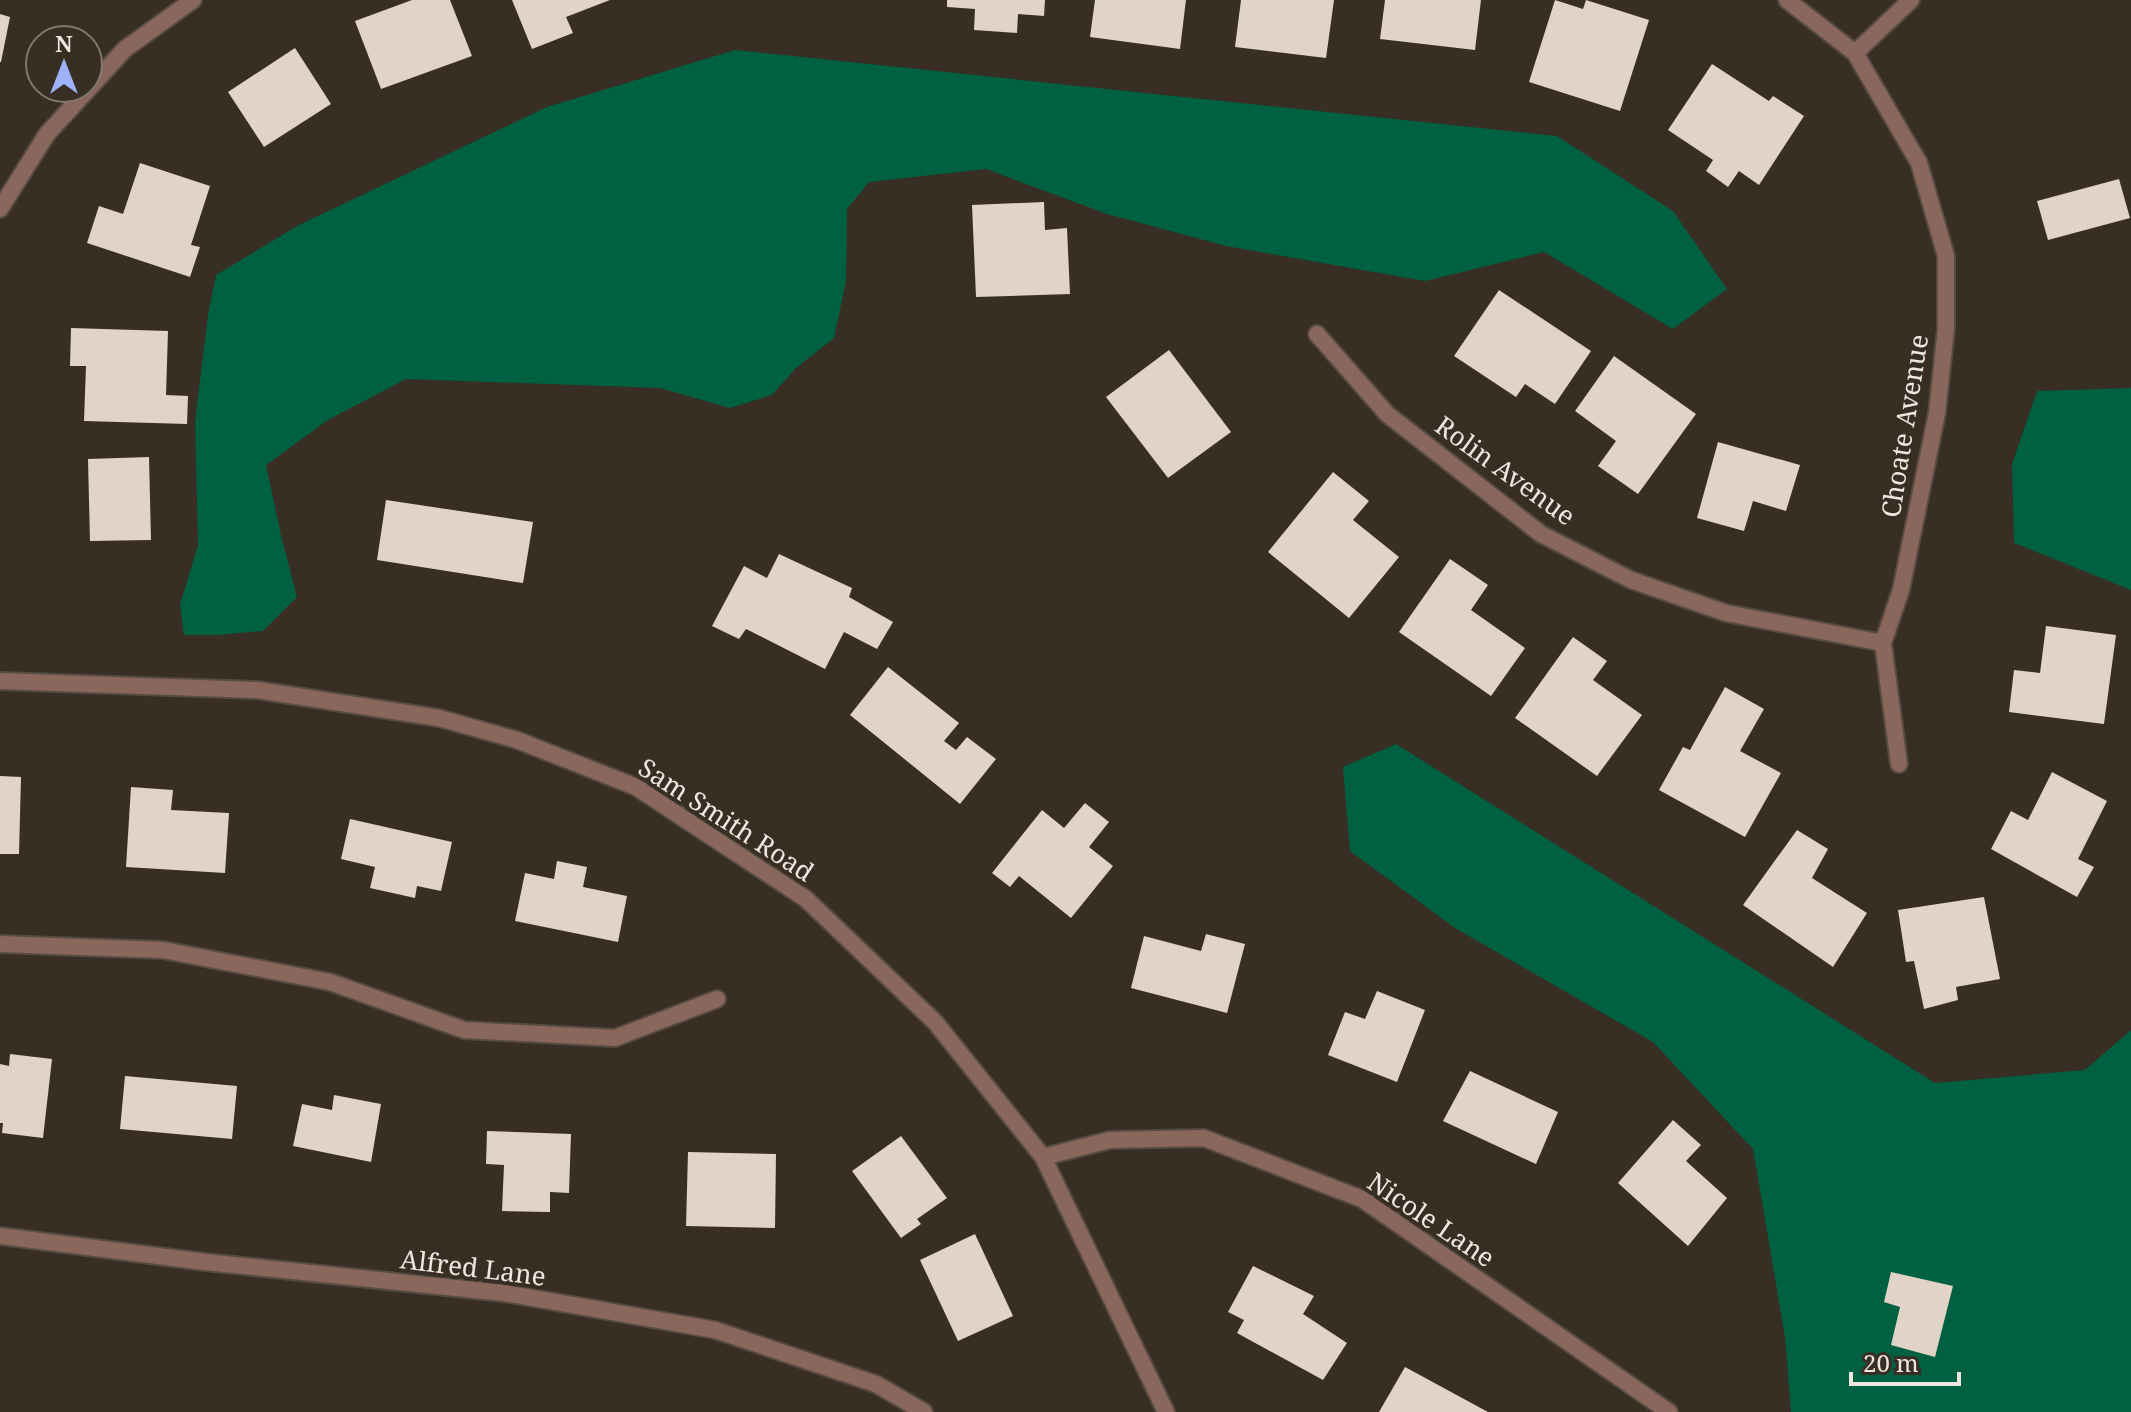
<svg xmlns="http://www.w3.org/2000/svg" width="2131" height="1412" font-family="'Noto Serif',serif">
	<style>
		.green { fill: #006042 }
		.building { fill: #e1d3c5 }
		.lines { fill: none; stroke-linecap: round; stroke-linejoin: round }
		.minor-casing { stroke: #564b41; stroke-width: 20 }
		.minor { stroke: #8a675d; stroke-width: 16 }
		.labels { text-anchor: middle; stroke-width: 8; stroke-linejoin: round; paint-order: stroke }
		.street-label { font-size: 26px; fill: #eee6df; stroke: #392e23 }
	</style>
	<rect width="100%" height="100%" fill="#392e23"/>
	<!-- green -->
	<g class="green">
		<polygon points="735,50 1557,136 1673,211 1727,289 1673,329 1544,252 1425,281 1226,246 1107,214 986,169 869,182 847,209 846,281 834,338 796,368 772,395 730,408 660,388 406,379 328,420 266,465 281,535 297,597 263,631 218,635 184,635 180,605 198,545 195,422 208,315 216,275 299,225 547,107"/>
		<polygon points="2131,388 2131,590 2014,543 2012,464 2037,391"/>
		<polygon points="1396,744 1935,1083 2085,1070 2131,1030 2131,1412 1791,1412 1785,1337 1753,1149 1653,1042 1455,928 1350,851 1343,767"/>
	</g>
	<!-- building -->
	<g class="building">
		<polygon points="412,0 450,0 472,56 381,89 355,21"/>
		<polygon points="512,0 610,0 566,17 573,33 532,49"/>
		<polygon points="947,0 1045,0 1044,16 1018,14 1017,33 974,30 975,9 947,7"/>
		<polygon points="1095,0 1186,0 1180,49 1090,37"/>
		<polygon points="1241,0 1334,0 1326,58 1235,47"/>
		<polygon points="1385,0 1481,0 1475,50 1380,39"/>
		<polygon points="1555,0 1583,9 1586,0 1649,20 1620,111 1529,82"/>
		<polygon points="0,14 10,17 1,62 0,62"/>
		<polygon points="295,48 331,104 264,147 228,92"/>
		<polygon points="1712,64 1769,101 1773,96 1804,116 1759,185 1739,171 1728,187 1706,171 1713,160 1668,130"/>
		<polygon points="140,163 210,186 191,245 200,247 190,277 87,243 99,206 123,214"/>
		<polygon points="2119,179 2130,218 2048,240 2037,201"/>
		<polygon points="1044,202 1045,230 1067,228 1070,294 976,297 972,205"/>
		<polygon points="1499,290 1591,351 1555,404 1525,384 1516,397 1454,356"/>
		<polygon points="71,328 168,331 166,395 188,396 187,424 84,421 86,366 70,366"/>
		<polygon points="1169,350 1231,432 1168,478 1106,397"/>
		<polygon points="1614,356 1696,414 1638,494 1598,466 1616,441 1575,411"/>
		<polygon points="1718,442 1800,465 1786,511 1753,501 1744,531 1697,518"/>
		<polygon points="149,457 151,540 90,541 88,459"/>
		<polygon points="1333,472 1369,501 1353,520 1399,557 1349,618 1268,552"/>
		<polygon points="386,500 533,522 523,583 377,560"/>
		<polygon points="779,554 852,588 849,597 893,622 877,649 844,632 825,669 746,629 739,639 712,626 744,566 767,578"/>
		<polygon points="1450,559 1488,585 1471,610 1525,648 1491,696 1399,632"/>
		<polygon points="2046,626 2116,635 2104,724 2009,712 2014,670 2040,673"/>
		<polygon points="1573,637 1607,661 1593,680 1642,715 1597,776 1515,718"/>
		<polygon points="888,667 959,723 944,741 956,750 967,737 996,759 960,804 850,715"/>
		<polygon points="1725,687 1764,709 1740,751 1781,773 1745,837 1659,790 1683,747 1690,750"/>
		<polygon points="2052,772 2107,801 2078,859 2094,867 2077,897 1991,849 2011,811 2028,820"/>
		<polygon points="0,776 21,777 19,854 0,854"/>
		<polygon points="131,787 173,790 171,810 229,813 225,873 126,867"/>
		<polygon points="1085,803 1109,822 1089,847 1113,866 1071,918 1019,876 1010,887 992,873 1042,810 1064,828"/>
		<polygon points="350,819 452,842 441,891 417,886 415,898 370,888 375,867 341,859"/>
		<polygon points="1797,830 1828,849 1812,878 1867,913 1833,967 1743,905"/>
		<polygon points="557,861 587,867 583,887 627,896 618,942 515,921 525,873 554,879"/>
		<polygon points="1984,897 2000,979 1956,987 1958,1000 1924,1009 1914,961 1906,962 1898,910"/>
		<polygon points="1206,934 1245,944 1227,1013 1131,988 1144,936 1201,951"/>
		<polygon points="1377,991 1425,1010 1397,1082 1328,1055 1345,1012 1365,1019"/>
		<polygon points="10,1054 52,1059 43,1138 2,1133 3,1123 0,1123 0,1064 9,1066"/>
		<polygon points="1470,1071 1558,1112 1536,1164 1443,1121"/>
		<polygon points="125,1076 237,1086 232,1139 120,1129"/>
		<polygon points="334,1095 381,1104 371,1162 293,1146 302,1104 332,1110"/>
		<polygon points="1673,1120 1701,1145 1686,1161 1727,1198 1688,1246 1618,1183"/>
		<polygon points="487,1131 571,1134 569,1193 550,1192 550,1212 502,1211 504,1165 486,1164"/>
		<polygon points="901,1136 947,1198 917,1219 921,1224 901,1238 852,1171"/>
		<polygon points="688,1152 776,1154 775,1228 686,1226"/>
		<polygon points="975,1234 1013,1316 958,1341 920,1260"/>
		<polygon points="1253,1266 1314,1296 1303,1314 1347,1343 1323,1380 1237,1333 1244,1320 1228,1312"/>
		<polygon points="1891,1272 1953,1286 1935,1357 1891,1345 1900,1307 1884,1302"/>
		<polygon points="1405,1367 1488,1412 1379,1412"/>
	</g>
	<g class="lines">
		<defs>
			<g id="minor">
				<polyline points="1787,0 1855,53 1919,163 1946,256 1946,328 1937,413 1901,590 1883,643 1899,764"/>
				<polyline points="1855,53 1911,0"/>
				<polyline points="0,209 47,134 125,49 193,0"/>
				<polyline points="1317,334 1387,414 1541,534 1631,580 1726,613 1883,643"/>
				<polyline points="0,681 257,690 439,718 517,740 636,787 806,899 935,1022 1043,1157 1166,1412"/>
				<polyline points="0,944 163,950 330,982 464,1030 615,1038 717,999"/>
				<polyline points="1043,1157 1110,1140 1204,1138 1362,1199 1669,1412"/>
				<polyline points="0,1236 205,1262 504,1293 715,1330 876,1384 924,1412"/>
			</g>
		</defs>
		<!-- minor casing -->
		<use href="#minor" class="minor-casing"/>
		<!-- minor -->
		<use href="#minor" class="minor"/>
	</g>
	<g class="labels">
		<!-- street labels -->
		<g class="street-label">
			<text transform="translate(1905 426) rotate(-81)" y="9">Choate Avenue</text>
			<text transform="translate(1505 471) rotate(36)" y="9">Rolin Avenue</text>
			<text transform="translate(726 820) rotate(33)" y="9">Sam Smith Road</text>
			<text transform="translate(1431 1220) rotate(34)" y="9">Nicole Lane</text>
			<text transform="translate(473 1268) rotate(7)" y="9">Alfred Lane</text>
		</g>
	</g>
	<!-- north arrow -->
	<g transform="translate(64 64)"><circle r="38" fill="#392e23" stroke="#81786e" stroke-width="2"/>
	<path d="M0-6L14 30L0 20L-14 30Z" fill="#9fb3fd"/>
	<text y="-12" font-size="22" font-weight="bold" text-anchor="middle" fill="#eee6df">N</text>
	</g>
	<!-- scale -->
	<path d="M1851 1372v12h108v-12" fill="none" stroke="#eee6df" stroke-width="4"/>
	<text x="1863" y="1372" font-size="24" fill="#eee6df" stroke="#392e23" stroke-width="6" paint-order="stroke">20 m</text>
</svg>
